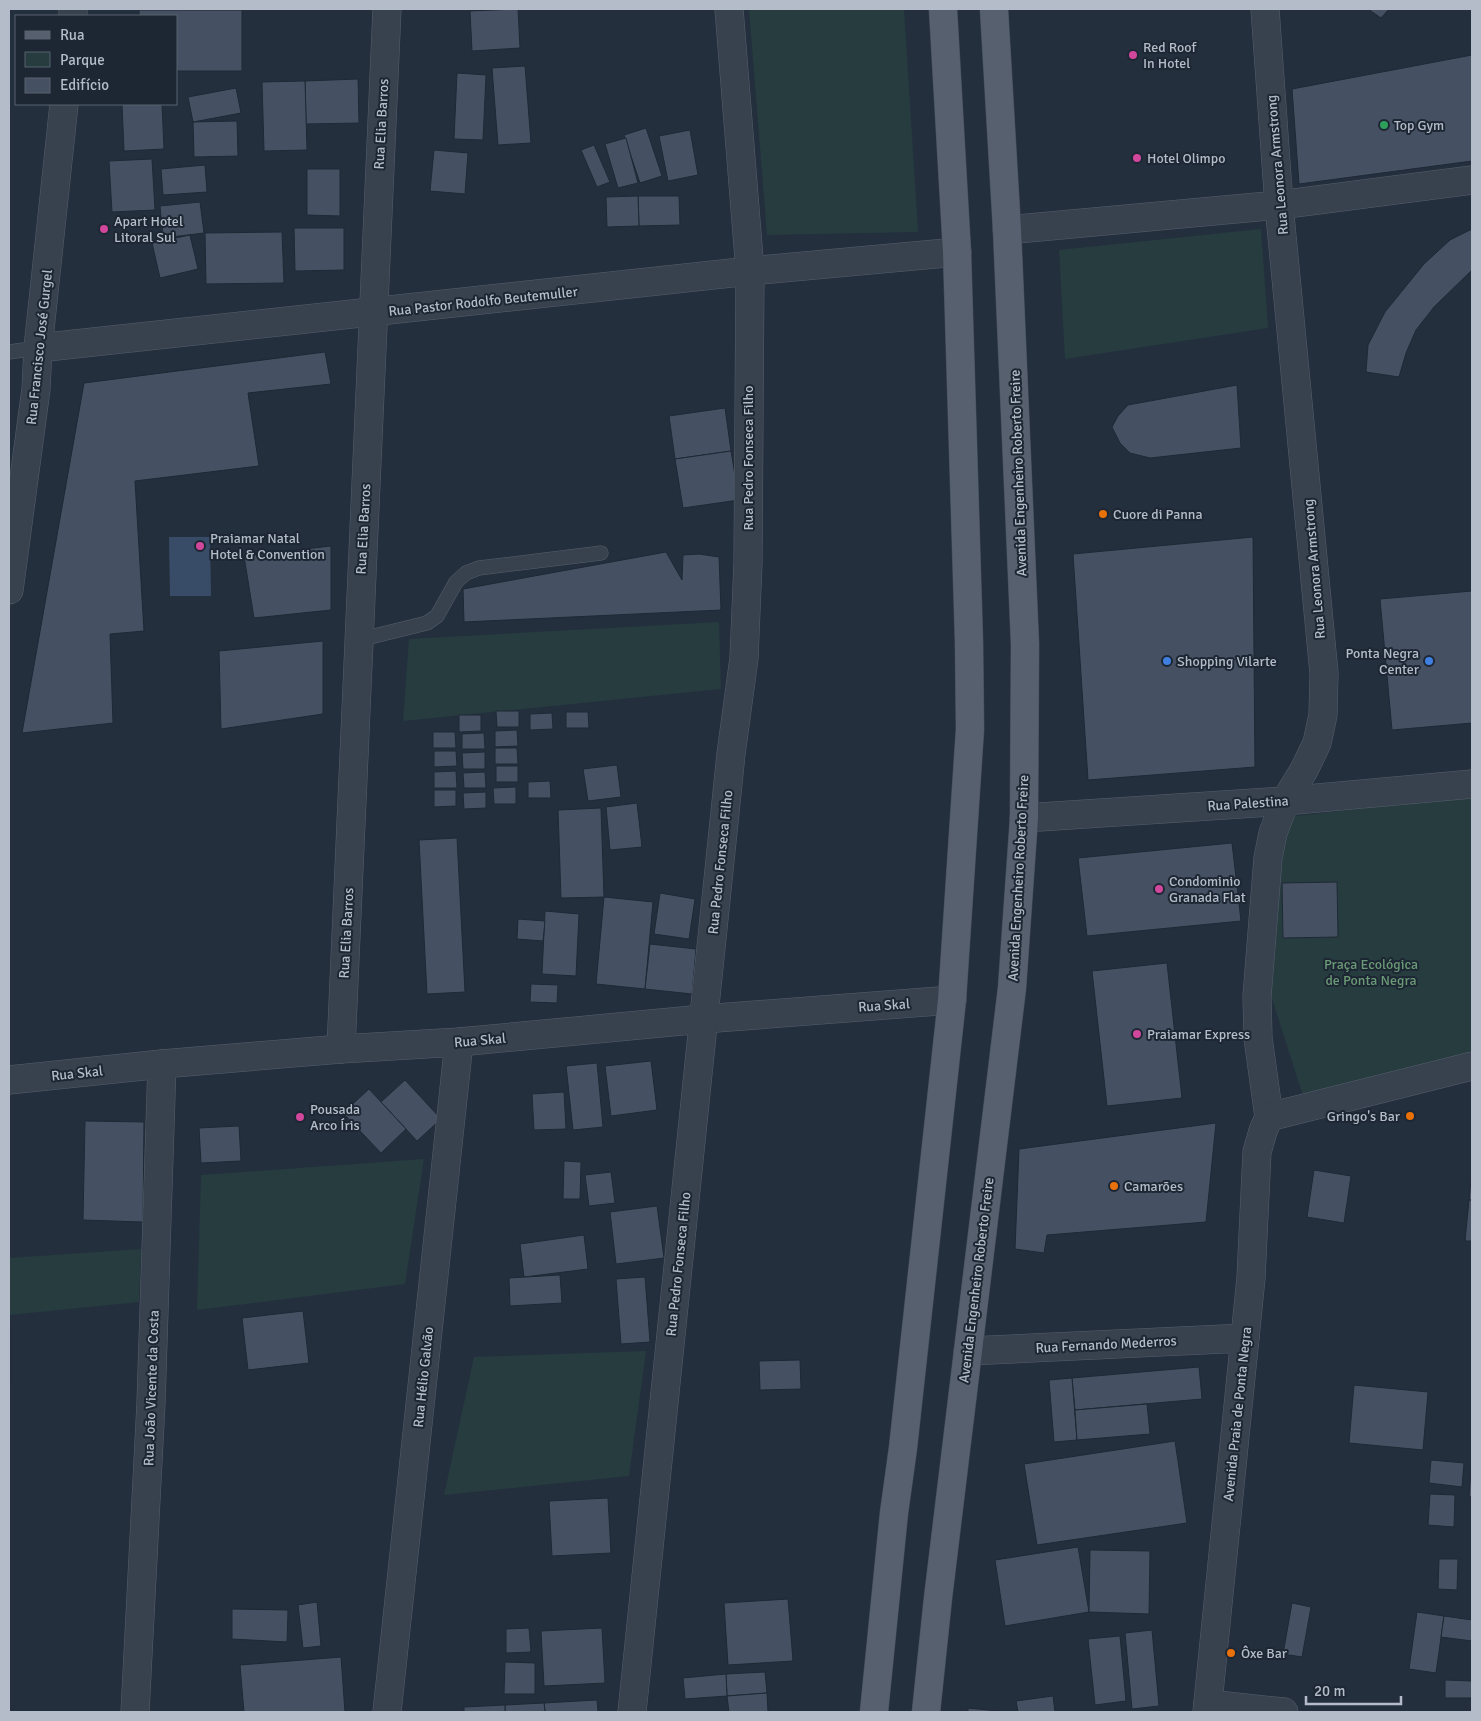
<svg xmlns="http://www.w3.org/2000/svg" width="1481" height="1721" font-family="Signika,sans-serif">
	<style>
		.green { fill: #263c3f }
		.water { fill: #394c67 }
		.building { fill: #455162; stroke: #1f2835 }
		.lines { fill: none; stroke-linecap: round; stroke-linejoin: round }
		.lane-casing { stroke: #565f6c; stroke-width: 15 }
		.street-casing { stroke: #565f6c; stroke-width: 29 }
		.primary-casing { stroke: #414a57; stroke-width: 29 }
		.lane { stroke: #38414e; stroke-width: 14 }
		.street { stroke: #38414e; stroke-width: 28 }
		.primary { stroke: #56606e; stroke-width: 28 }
		.hotel-dot { fill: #d1479c; stroke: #1d2633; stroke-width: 2 }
		.leisure-dot { fill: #2e9e5b; stroke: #1d2633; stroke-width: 2 }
		.food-dot { fill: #e8710a; stroke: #1d2633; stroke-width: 2 }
		.shop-dot { fill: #3f7fe0; stroke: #1d2633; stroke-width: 2 }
		.labels { text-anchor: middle; stroke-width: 4; stroke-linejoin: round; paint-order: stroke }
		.poi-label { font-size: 14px; fill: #b4bcc9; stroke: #1d2633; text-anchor: start }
		.street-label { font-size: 14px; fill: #b4bcc9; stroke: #1d2633 }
		.park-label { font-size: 14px; fill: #6b9a76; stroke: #1d2633 }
	</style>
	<rect width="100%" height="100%" fill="#242f3e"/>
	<!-- green -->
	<g class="green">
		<polygon points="749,9 904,9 918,232 767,235"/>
		<polygon points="1261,229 1268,328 1065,359 1059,250"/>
		<polygon points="719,622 721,689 403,721 409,639"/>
		<polygon points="1472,796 1472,1052 1304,1099 1268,986 1287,817"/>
		<polygon points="424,1159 405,1284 197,1310 201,1175"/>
		<polygon points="141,1249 139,1302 9,1315 9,1258"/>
		<polygon points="646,1351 629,1476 444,1495 474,1357"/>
	</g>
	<!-- water -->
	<polygon class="water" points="169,537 210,537 211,596 170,596"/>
	<!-- building -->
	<g class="building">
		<polygon points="518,9 520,48 472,51 470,11"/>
		<polygon points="1368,9 1389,9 1381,18"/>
		<polygon points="139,10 242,10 242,71 176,71 176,16 139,16"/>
		<polygon points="1472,55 1472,161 1299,184 1292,89"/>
		<polygon points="525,66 531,143 498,145 492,68"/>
		<polygon points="457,73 486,75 483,140 454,139"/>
		<polygon points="358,79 359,123 306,124 305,81"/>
		<polygon points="305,81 307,150 264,151 262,82"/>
		<polygon points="236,88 241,113 193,122 188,97"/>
		<polygon points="122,104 162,104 164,149 124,151"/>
		<polygon points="237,121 238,156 194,157 193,122"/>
		<polygon points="646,128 662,176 640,183 624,135"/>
		<polygon points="690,130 698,175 668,181 659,136"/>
		<polygon points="626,138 638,183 618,188 605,144"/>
		<polygon points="594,145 610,182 597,187 581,150"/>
		<polygon points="434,150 468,153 465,194 430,191"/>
		<polygon points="152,159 155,210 112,212 109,161"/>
		<polygon points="205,165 207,192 163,195 161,169"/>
		<polygon points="307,169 340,169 340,216 307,215"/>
		<polygon points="638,196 679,196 680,225 639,226"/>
		<polygon points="638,196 639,226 607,227 606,197"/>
		<polygon points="200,202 204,233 163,238 160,206"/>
		<polygon points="294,228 344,228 344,270 295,271"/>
		<polygon points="1472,229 1472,270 1434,307 1416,330 1406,353 1399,377 1366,372 1368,345 1385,312 1424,264 1450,240"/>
		<polygon points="282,232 284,283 206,284 205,233"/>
		<polygon points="190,235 198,269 160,278 152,243"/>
		<polygon points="325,352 331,384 248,393 259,466 135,481 144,631 110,634 113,723 22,733 84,383"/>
		<polygon points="1237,385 1241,448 1150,458 1130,453 1120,443 1112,427 1118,416 1128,405"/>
		<polygon points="725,408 731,451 675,459 669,416"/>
		<polygon points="731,451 739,500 683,508 675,459"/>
		<polygon points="1253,537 1255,767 1088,780 1073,554"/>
		<polygon points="331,546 331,610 254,618 244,556"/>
		<polygon points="666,552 682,580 683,555 699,554 719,557 721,610 464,622 463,589"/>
		<polygon points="1472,591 1472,723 1392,730 1380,599"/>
		<polygon points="323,641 323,714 221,729 219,651"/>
		<polygon points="496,711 519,711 519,727 497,727"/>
		<polygon points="566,712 588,712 589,728 566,728"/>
		<polygon points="552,713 553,729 530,730 530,714"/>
		<polygon points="459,715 481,715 481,731 459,732"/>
		<polygon points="517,730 518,746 495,747 495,731"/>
		<polygon points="433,732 455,732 456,748 433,748"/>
		<polygon points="484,733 485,749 462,749 462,734"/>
		<polygon points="495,748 517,748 518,764 495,764"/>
		<polygon points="434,751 456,751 457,766 434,767"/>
		<polygon points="485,752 485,769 463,769 462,753"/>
		<polygon points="617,765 621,797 588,801 583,769"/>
		<rect x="496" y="766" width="22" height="16"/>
		<polygon points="456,771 457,788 434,788 434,772"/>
		<polygon points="485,772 486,788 464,788 463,773"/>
		<polygon points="550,781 551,798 528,798 528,782"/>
		<polygon points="516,787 516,804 494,804 493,788"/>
		<polygon points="434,790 456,790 456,806 434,807"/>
		<polygon points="486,792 486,808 464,809 463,793"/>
		<polygon points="637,803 642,847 610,850 606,807"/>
		<polygon points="601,808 604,897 561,898 558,810"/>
		<polygon points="457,838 465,992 427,994 419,840"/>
		<polygon points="1232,843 1241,921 1087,936 1078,858"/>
		<polygon points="1337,882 1338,937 1283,938 1282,883"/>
		<polygon points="660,893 695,899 689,939 654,934"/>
		<polygon points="604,897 653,902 645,989 596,984"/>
		<polygon points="545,911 579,914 576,976 542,974"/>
		<polygon points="518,919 545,921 543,941 517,939"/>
		<polygon points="650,944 696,949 692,994 645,989"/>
		<polygon points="1167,963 1182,1098 1107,1106 1092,971"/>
		<polygon points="531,984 558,985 557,1003 530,1002"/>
		<polygon points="651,1061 657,1110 611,1116 605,1066"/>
		<polygon points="597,1063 603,1127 573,1130 566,1066"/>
		<polygon points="405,1080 441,1119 417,1141 381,1102"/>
		<polygon points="369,1089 406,1129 381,1153 343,1113"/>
		<polygon points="564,1092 566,1129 534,1130 532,1094"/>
		<polygon points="85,1121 144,1122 143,1222 83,1220"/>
		<polygon points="1216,1123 1206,1222 1047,1235 1044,1253 1015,1249 1019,1149"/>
		<polygon points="239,1126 241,1161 201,1163 199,1128"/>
		<polygon points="564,1161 581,1162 580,1199 563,1199"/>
		<polygon points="1314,1170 1351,1176 1344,1223 1307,1217"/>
		<polygon points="611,1172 615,1203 589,1206 585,1175"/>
		<polygon points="1471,1180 1472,1180 1472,1200 1469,1200"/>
		<polygon points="1469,1200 1472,1200 1472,1241 1465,1241"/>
		<polygon points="657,1206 664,1258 616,1264 610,1212"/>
		<polygon points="584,1235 588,1269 524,1277 520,1244"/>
		<polygon points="560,1275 562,1303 510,1306 509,1278"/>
		<polygon points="645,1277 650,1342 621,1344 616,1279"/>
		<polygon points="303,1311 309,1363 248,1370 242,1318"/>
		<rect x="9" y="1324" width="1" height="58"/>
		<polygon points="800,1360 801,1389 760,1390 759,1361"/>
		<polygon points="1199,1367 1202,1399 1075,1410 1072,1378"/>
		<polygon points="1072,1378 1077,1440 1054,1442 1049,1380"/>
		<polygon points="1354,1385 1428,1392 1423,1450 1349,1443"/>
		<polygon points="1147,1404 1150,1434 1077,1440 1075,1410"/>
		<polygon points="1175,1441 1187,1523 1037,1545 1024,1464"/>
		<polygon points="1431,1460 1464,1463 1462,1487 1429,1483"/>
		<polygon points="1471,1471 1472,1471 1472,1497 1469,1496"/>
		<polygon points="1430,1494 1455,1495 1454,1527 1428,1525"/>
		<polygon points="608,1498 611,1553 552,1556 549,1501"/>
		<polygon points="1078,1547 1089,1612 1005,1626 995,1560"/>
		<polygon points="1090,1550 1150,1551 1149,1614 1089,1612"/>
		<polygon points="1439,1559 1458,1559 1457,1590 1438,1589"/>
		<polygon points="788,1599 793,1661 728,1665 724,1603"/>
		<polygon points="317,1602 321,1646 303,1648 298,1605"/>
		<polygon points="1292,1603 1311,1607 1302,1657 1283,1654"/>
		<polygon points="232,1609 288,1610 287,1642 232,1639"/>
		<polygon points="1417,1612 1444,1616 1436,1673 1409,1669"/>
		<polygon points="1444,1616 1472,1620 1472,1641 1441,1637"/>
		<polygon points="529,1628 531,1652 506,1653 506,1629"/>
		<polygon points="602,1628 605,1683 544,1686 541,1631"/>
		<polygon points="1152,1630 1159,1706 1132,1709 1125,1633"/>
		<polygon points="1120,1636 1126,1701 1095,1705 1088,1639"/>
		<polygon points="341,1657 345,1712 244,1712 240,1665"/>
		<polygon points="505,1662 535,1663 535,1694 504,1694"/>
		<polygon points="765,1672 767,1693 727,1696 726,1674"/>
		<polygon points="726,1674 727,1696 685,1699 683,1678"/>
		<polygon points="1445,1680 1472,1681 1472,1698 1445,1698"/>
		<polygon points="767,1693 768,1712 729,1712 727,1696"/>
		<polygon points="1053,1696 1055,1712 1018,1712 1016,1701"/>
		<polygon points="597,1700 598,1712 545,1712 544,1703"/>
		<polygon points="544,1703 545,1712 505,1712 505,1705"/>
		<polygon points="505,1705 505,1712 464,1712 464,1707"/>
		<polygon points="968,1708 1008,1712 968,1712"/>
	</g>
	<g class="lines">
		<defs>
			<g id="lane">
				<polyline points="9,352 38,348"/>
				<polyline points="358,640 427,623 437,616 456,582 466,573 479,568 601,553"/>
			</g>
			<g id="street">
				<polyline points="1265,9 1279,205 1324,673 1323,715 1317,743 1304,770 1285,801 1273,833 1268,858 1257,996 1258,1038 1269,1117"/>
				<polyline points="73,16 73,9"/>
				<polyline points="1007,230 1279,205 1472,180"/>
				<polyline points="38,348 750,271 957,252"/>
				<polyline points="9,590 36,389 38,348 64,104"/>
				<polyline points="1024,818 1285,801 1472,784"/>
				<polyline points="341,1049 387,9"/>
				<polyline points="9,1080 162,1064 341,1049 459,1042 703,1019 952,1000"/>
				<polyline points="1269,1117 1472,1066"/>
				<polyline points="968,1351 1245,1338"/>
				<polyline points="1208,1704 1284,1712"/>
				<polyline points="135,1712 151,1403 162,1064"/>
				<polyline points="387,1712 459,1042"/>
				<polyline points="632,1712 731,754 744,658 748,563 750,271 729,9"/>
				<polyline points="1207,1712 1251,1278 1257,1152 1263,1131 1269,1117"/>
			</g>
			<g id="primary">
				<polyline points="874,1712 894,1513 903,1448 952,1000 970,729 969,642 957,252 943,9"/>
				<polyline points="926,1712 938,1598 1012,988 1024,818 1025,644 1007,230 994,9"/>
			</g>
		</defs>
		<!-- lane casing -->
		<use href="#lane" class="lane-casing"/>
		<!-- street casing -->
		<use href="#street" class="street-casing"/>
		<!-- primary casing -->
		<use href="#primary" class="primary-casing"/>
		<!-- lane -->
		<use href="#lane" class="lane"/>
		<!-- street -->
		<use href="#street" class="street"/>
		<!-- primary -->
		<use href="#primary" class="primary"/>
	</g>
	<!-- markers -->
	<g class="hotel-dot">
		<circle cx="1133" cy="55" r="5"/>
		<circle cx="1137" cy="158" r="5"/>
		<circle cx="104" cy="229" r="5"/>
		<circle cx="200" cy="546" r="5"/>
		<circle cx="1159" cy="889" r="5"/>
		<circle cx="1137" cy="1034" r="5"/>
		<circle cx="300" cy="1117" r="5"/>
	</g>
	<circle class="leisure-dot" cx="1384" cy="125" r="5"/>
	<g class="food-dot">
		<circle cx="1103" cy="514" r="5"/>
		<circle cx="1410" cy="1116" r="5"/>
		<circle cx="1114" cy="1186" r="5"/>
		<circle cx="1231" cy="1653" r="5"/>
	</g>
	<g class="shop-dot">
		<circle cx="1167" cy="661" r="5"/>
		<circle cx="1429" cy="661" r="5"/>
	</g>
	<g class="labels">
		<!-- poi labels -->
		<g class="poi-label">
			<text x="1143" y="52">Red Roof<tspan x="1143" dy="16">In Hotel</tspan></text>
			<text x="1394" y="130">Top Gym</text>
			<text x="1147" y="163">Hotel Olimpo</text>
			<text x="114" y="226">Apart Hotel<tspan x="114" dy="16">Litoral Sul</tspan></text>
			<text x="1113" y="519">Cuore di Panna</text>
			<text x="210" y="543">Praiamar Natal<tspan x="210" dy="16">Hotel &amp; Convention</tspan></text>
			<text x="1419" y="658" text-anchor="end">Ponta Negra<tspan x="1419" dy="16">Center</tspan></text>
			<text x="1177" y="666">Shopping Vilarte</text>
			<text x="1169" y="886">Condominio<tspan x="1169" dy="16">Granada Flat</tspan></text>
			<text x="1147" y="1039">Praiamar Express</text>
			<text x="310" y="1114">Pousada<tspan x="310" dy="16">Arco Íris</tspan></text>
			<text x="1400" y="1121" text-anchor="end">Gringo's Bar</text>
			<text x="1124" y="1191">Camarões</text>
			<text x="1241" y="1658">Ôxe Bar</text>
		</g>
		<!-- street labels -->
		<g class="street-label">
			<text transform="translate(381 124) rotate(-87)" y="5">Rua Elia Barros</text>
			<text transform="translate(1277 165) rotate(-95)" y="5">Rua Leonora Armstrong</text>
			<text transform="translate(483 301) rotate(-6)" y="5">Rua Pastor Rodolfo Beutemuller</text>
			<text transform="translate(39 347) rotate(-84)" y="5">Rua Francisco José Gurgel</text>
			<text transform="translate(748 458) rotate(-90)" y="5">Rua Pedro Fonseca Filho</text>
			<text transform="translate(1018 473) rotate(-92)" y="5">Avenida Engenheiro Roberto Freire</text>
			<text transform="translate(363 529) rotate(-87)" y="5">Rua Elia Barros</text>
			<text transform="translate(1314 569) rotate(-95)" y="5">Rua Leonora Armstrong</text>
			<text transform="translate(1248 803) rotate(-4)" y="5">Rua Palestina</text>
			<text transform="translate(720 862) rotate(-84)" y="5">Rua Pedro Fonseca Filho</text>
			<text transform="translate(1018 878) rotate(-87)" y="5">Avenida Engenheiro Roberto Freire</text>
			<text transform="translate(346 933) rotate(-87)" y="5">Rua Elia Barros</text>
			<text transform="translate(884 1005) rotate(-4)" y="5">Rua Skal</text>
			<text transform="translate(480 1040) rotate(-5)" y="5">Rua Skal</text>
			<text transform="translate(77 1073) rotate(-6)" y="5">Rua Skal</text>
			<text transform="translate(678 1264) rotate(-84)" y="5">Rua Pedro Fonseca Filho</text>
			<text transform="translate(976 1280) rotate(-83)" y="5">Avenida Engenheiro Roberto Freire</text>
			<text transform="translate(1106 1344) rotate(-3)" y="5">Rua Fernando Mederros</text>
			<text transform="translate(423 1377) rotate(-84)" y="5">Rua Hélio Galvão</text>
			<text transform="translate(151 1388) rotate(-88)" y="5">Rua João Vicente da Costa</text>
			<text transform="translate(1237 1414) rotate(-84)" y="5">Avenida Praia de Ponta Negra</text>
		</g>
		<!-- park labels -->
		<g class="park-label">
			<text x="1371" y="969">Praça Ecológica<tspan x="1371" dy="16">de Ponta Negra</tspan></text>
		</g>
	</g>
	<!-- border -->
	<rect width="1481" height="1721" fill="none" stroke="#b4bcc9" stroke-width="20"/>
	<!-- legend -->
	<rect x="15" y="15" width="162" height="90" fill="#1d2633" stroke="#59626f"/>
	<rect x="25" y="31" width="25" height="8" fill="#56606e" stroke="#59626f"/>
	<text x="60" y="40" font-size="15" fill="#b4bcc9">Rua</text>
	<rect x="25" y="52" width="25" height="15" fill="#263c3f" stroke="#59626f"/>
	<text x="60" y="65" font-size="15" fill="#b4bcc9">Parque</text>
	<rect x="25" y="78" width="25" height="15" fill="#455162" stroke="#59626f"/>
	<text x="60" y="90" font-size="15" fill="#b4bcc9">Edifício</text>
	<!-- scale -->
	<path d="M1306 1696v8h95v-8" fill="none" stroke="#b4bcc9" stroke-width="2.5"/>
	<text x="1314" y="1696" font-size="15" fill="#b4bcc9" stroke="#1d2633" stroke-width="4" paint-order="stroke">20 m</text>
</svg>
